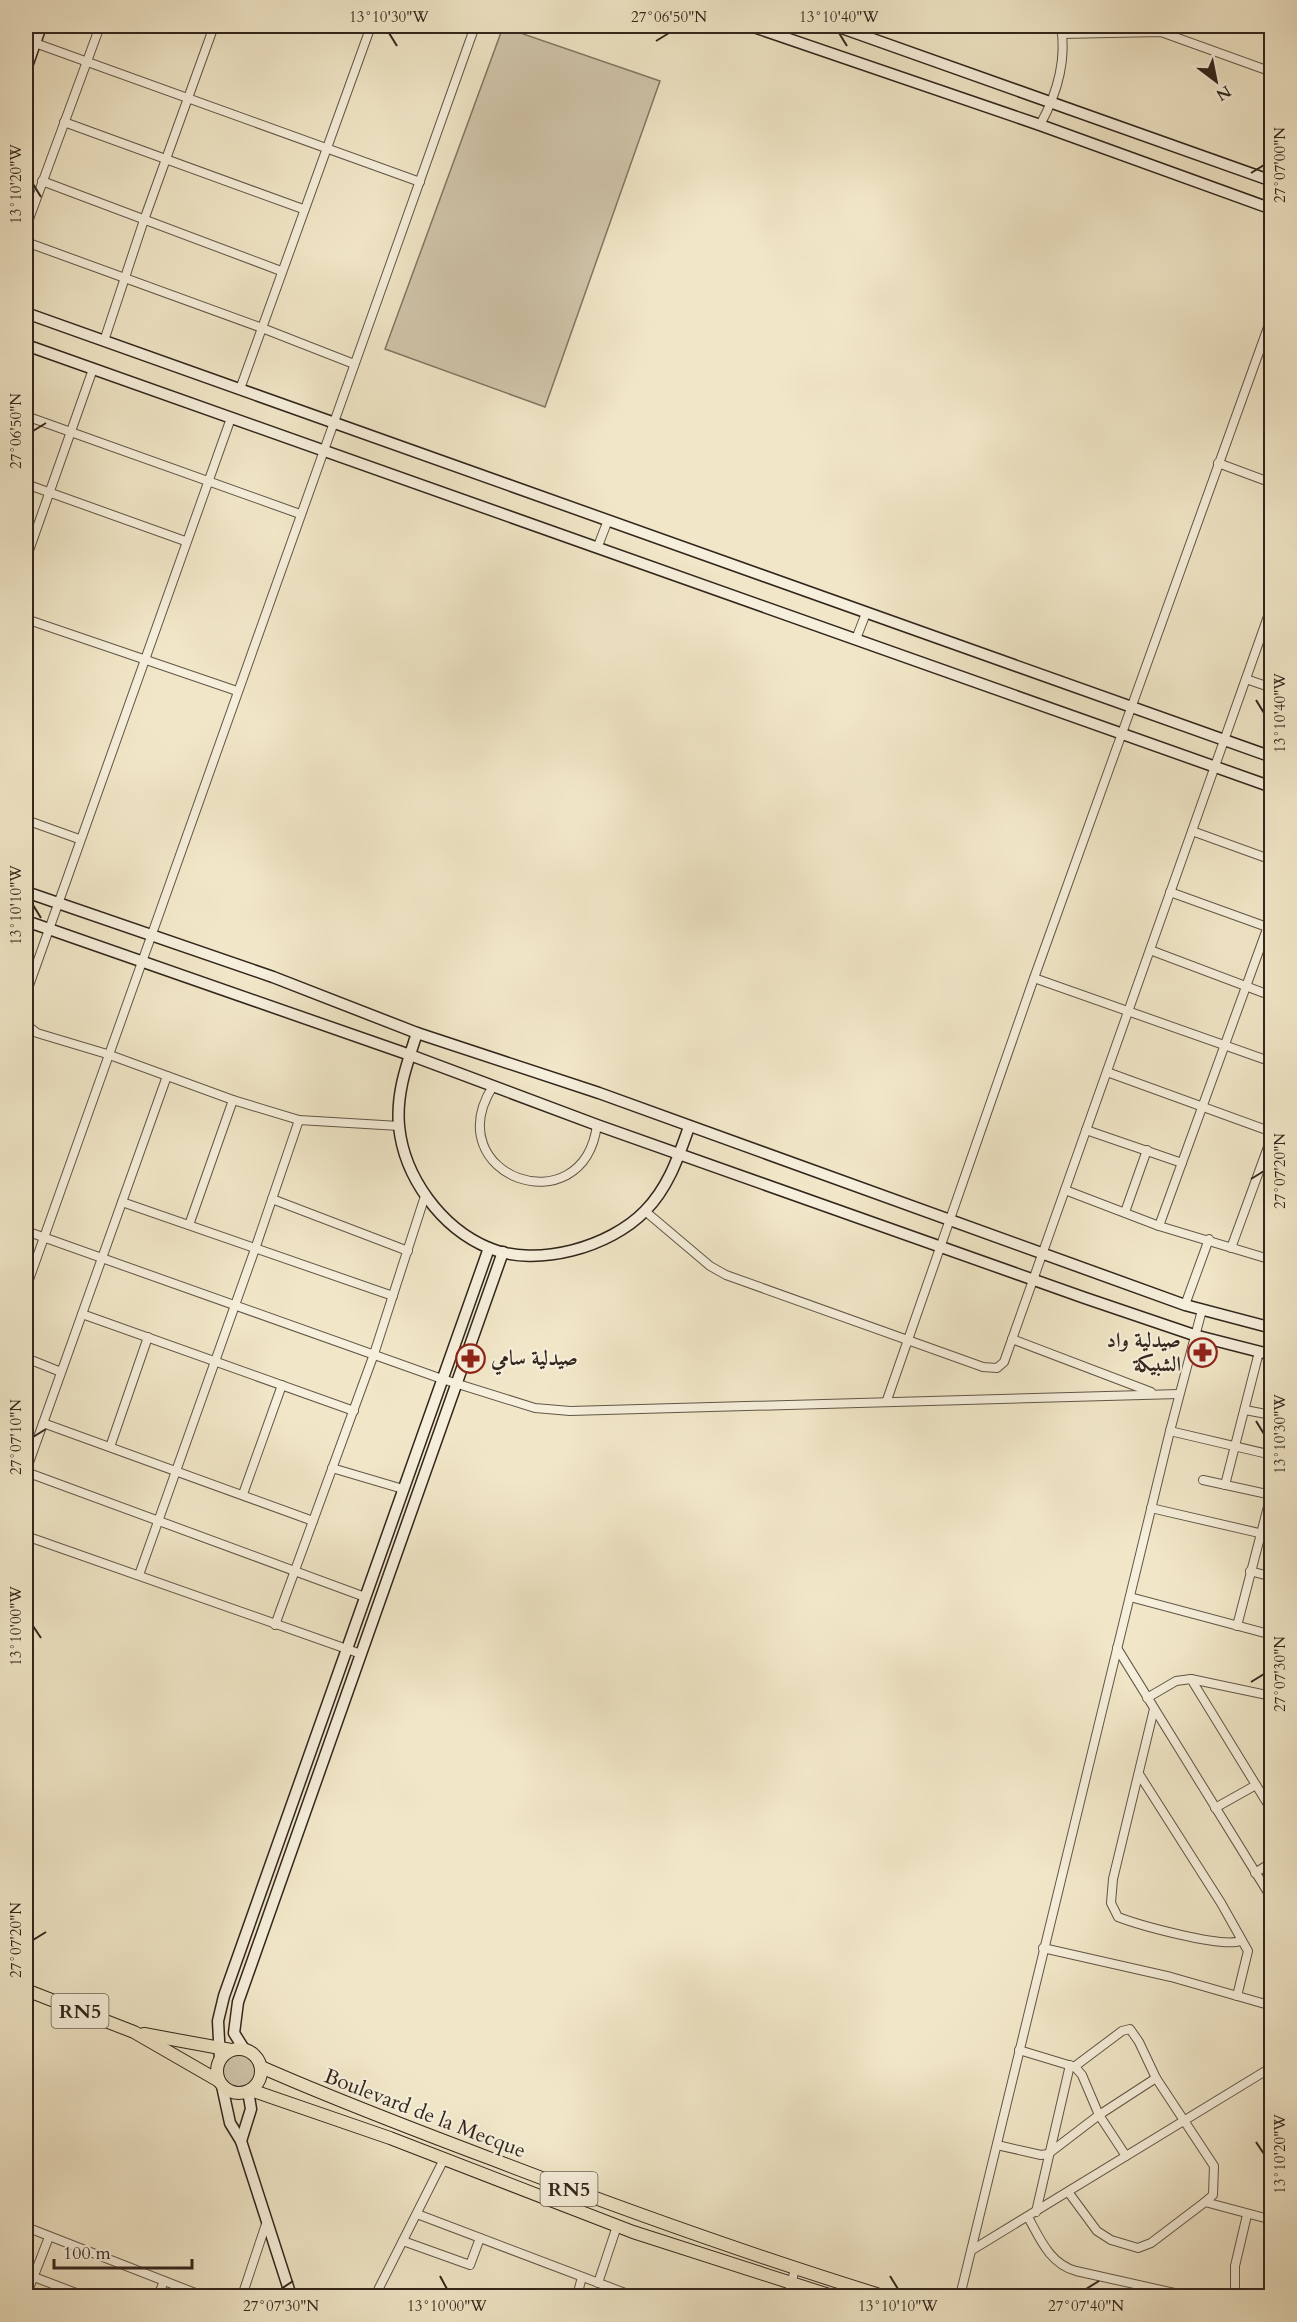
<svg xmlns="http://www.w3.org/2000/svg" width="1297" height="2322" font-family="Cardo,Amiri,serif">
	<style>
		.green { fill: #d1c6ab; stroke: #827664; stroke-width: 1.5 }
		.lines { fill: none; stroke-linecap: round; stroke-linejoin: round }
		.street-casing { stroke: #625647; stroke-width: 10 }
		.secondary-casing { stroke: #32251c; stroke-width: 13 }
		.primary-casing { stroke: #32251c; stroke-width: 14 }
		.street { stroke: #f6efdb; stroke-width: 8 }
		.secondary { stroke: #f6efdb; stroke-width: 10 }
		.primary { stroke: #f1e7c8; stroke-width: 12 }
		.ticks { fill: none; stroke: #32251c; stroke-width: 2 }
		.labels { text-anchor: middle; stroke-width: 4.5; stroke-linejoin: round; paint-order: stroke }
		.shield { fill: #f6efdb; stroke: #6d6255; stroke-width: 1.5 }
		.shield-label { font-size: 20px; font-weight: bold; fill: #32251c }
		.poi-label { font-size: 21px; font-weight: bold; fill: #32251c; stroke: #f6efdb; text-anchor: end }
		.street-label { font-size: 21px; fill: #32251c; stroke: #f6efdb }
		.neatline { fill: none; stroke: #32251c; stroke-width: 2 }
		.ticks-label { font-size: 15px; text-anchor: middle; fill: #32251c }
	</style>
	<rect width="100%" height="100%" fill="#f1e7c8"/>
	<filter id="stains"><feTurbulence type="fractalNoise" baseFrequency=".00333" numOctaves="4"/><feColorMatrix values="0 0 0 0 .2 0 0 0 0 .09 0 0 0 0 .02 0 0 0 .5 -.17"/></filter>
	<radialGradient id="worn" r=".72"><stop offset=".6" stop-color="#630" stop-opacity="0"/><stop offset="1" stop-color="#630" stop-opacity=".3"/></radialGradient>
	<!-- green -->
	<g class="green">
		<polygon points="503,27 660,81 545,407 385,349"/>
		<circle cx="239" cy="2070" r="19"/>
	</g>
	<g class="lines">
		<defs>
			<g id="street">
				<polyline points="1062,34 1161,32 1272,72"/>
				<polyline points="780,36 783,26"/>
				<polyline points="35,43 420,182"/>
				<polyline points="64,122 303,209"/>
				<path d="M1040,125C1057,94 1067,61 1061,26"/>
				<polyline points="42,181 281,271"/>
				<polyline points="26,227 100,26"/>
				<polyline points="26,242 262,328 354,364"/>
				<polyline points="104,341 144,220 214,26"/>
				<polyline points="240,389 371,26"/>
				<polyline points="26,416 300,514"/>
				<polyline points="1218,463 1272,483"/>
				<polyline points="26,484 185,541"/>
				<polyline points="598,546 608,520"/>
				<polyline points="26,559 93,369"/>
				<polyline points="26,619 237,691"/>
				<polyline points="856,639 866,613"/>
				<polyline points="1246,679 1272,688"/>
				<polyline points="26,820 79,839"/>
				<polyline points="1192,831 1272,860"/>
				<polyline points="1170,892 1267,927"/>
				<polyline points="1150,950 1272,996"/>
				<polyline points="1034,978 1272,1062"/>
				<polyline points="26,994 231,418"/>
				<polyline points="26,1024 37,1033 107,1054 233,1100 299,1120 399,1126"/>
				<polyline points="1107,1072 1272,1132"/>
				<path d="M493,1086C436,1176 583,1228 597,1125"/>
				<polyline points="1086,1130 1182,1163"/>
				<polyline points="1065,1190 1159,1226 1272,1260"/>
				<polyline points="272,1199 408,1251"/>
				<polyline points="122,1202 393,1296"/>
				<polyline points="645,1211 710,1266 726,1275 983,1367 997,1368 1004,1362 1272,605"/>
				<polyline points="1125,1212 1147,1150"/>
				<polyline points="189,1225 233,1100"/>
				<polyline points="1159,1226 1272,915"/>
				<polyline points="26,1231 442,1379 535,1408 570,1411 1179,1394"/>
				<polyline points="1231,1248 1272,1136"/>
				<polyline points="26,1288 475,26"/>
				<polyline points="1185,1305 1209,1239"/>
				<polyline points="82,1314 354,1411"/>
				<polyline points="1012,1339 1151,1392"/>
				<polyline points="26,1358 61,1372"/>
				<polyline points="887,1400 1034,978 1272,316"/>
				<polyline points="1245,1410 1272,1415"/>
				<polyline points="43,1423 313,1521"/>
				<polyline points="1170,1431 1272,1455"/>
				<polyline points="110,1447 148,1337"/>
				<polyline points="332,1468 403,1489"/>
				<polyline points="26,1471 167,1076"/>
				<polyline points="26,1472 365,1597"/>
				<polyline points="1203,1480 1272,1495"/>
				<polyline points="1225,1485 1259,1352"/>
				<polyline points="243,1494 282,1385"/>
				<polyline points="1151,1508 1272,1536"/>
				<polyline points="26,1536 361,1654"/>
				<polyline points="1250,1571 1272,1577"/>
				<polyline points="139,1575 255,1249 299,1120"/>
				<polyline points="1130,1597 1272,1635"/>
				<polyline points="275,1625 374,1354 425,1196"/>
				<polyline points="1237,1626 1271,1495"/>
				<polyline points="1117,1648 1272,1899"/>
				<polyline points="1191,1679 1272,1696"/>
				<polyline points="1147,1698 1176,1681 1191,1679 1272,1811"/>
				<path d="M1154,1709L1113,1879L1111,1903L1118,1917C1139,1925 1221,1948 1240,1941"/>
				<polyline points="1139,1774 1221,1903 1248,1951 1237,1996"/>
				<polyline points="1215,1808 1256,1785"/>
				<polyline points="1255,1873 1272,1862"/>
				<polyline points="1043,1948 1171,1977 1272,2006"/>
				<polyline points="1019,2050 1075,2067 1082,2075 1099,2115 1126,2156"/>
				<polyline points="1074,2067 1122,2031 1130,2029 1139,2042 1156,2078 1214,2166 1213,2195 1205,2202"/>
				<polyline points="997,2145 1041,2155 1048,2154 1099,2115 1156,2078"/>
				<polyline points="1069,2193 1097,2231 1111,2240 1138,2248 1151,2243 1205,2202 1272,2220"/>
				<polyline points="1036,2212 1070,2065"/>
				<polyline points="417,2214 633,2296"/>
				<path d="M1028,2217C1040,2239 1050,2264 1076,2271L1188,2296"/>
				<polyline points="26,2227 203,2296"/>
				<polyline points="403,2241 470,2265 480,2238"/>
				<polyline points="972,2250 1272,2067"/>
				<polyline points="34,2277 84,2296"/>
				<polyline points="598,2283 617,2226"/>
				<polyline points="26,2296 49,2237"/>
				<polyline points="158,2296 164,2281"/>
				<polyline points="242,2296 266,2224"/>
				<polyline points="375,2296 444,2159"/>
				<polyline points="577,2296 582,2277"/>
				<polyline points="788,2296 795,2269"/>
				<polyline points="960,2296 1170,1431 1202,1310"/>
				<polyline points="1235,2296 1235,2266 1247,2215"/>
			</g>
			<g id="secondary">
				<polyline points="751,26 1040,125 1272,209"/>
				<polyline points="836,26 1272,181"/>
				<polyline points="26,69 41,26"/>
				<polyline points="26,313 1272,757"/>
				<polyline points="26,345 1272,787"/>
				<polyline points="26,892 273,977 417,1033 599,1093 1185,1305 1272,1328"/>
				<polyline points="26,921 410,1055 597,1125 1085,1298 1194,1335 1272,1355"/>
				<path d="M417,1033C407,1064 396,1093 399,1126C404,1177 441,1228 489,1248C537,1268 610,1247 645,1211C668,1188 678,1158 689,1127"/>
				<polyline points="244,2049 234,2033 238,2002 503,1252"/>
				<polyline points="220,2059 218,2021 224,1996 489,1248"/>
				<polyline points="222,2086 230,2123 241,2141 291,2296"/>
				<polyline points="241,2141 251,2109 248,2091"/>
			</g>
			<g id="primary">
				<polyline points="26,1990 134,2032 219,2081"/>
				<polyline points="144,2034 231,2050"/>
				<circle cx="239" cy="2071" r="22"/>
				<path d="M261,2067C336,2100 412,2129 489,2158C619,2208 750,2255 883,2296"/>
				<polyline points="251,2090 390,2138 633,2232 832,2296"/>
			</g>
		</defs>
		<!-- street casing -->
		<use href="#street" class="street-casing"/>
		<!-- secondary casing -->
		<use href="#secondary" class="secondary-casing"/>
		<!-- primary casing -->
		<use href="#primary" class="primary-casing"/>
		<!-- street -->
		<use href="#street" class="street"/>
		<!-- secondary -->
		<use href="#secondary" class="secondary"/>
		<!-- primary -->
		<use href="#primary" class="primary"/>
	</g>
	<!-- ticks -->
	<path class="ticks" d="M389,33L397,46M839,33L847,46M656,41L669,33M1251,173L1264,165M33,184L41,197M33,431L46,423M1256,700L1264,713M33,905L41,918M1251,1179L1264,1171M1256,1421L1264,1434M33,1437L46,1429M33,1626L41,1638M1251,1682L1264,1674M33,1940L46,1932M1256,2142L1264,2154M440,2276L447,2289M890,2276L898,2289M281,2289L293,2281M1086,2289L1099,2281"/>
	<!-- icons -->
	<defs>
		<symbol id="pharmacy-ring" viewBox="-11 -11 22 22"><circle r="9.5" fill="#f6efdb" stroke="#8f2418" stroke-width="1.5"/><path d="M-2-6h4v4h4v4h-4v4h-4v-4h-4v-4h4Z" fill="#8f2418"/></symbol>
	</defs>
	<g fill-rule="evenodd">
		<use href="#pharmacy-ring" x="1186" y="1336" width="33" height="33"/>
		<use href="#pharmacy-ring" x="454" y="1342" width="33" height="33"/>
	</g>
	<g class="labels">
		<!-- shield labels -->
		<g class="shield">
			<rect x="51.5" y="1994" width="57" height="34" rx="4.5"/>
			<rect x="540.5" y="2172" width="57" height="34" rx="4.5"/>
		</g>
		<g class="shield-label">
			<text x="80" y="2018">RN5</text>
			<text x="569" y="2196">RN5</text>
		</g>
		<!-- poi labels -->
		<g class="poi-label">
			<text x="1181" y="1347">صيدلية واد<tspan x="1181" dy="24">الشبيكة</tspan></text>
			<text x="491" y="1365" text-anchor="start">صيدلية سامي</text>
		</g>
		<!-- street labels -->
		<g class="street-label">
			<text transform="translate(425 2113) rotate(21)" y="7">Boulevard de la Mecque</text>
		</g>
	</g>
	<!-- margin -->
	<rect width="1297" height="2322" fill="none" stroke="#f1e7c8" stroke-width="66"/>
	<!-- north arrow -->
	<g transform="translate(1216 81) rotate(148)" stroke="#f6efdb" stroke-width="4.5" paint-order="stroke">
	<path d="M0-4.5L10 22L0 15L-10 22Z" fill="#32251c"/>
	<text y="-9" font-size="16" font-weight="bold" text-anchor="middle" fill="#32251c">N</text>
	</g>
	<!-- scale -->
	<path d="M54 2259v9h138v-9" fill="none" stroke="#32251c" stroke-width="3"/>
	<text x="63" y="2259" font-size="18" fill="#32251c" stroke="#f6efdb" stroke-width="4.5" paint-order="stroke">100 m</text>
	<rect x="33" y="33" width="1231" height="2256" class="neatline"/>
	<g class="ticks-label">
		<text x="389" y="22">13°10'30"W</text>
		<text x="669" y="22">27°06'50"N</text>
		<text x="839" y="22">13°10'40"W</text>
		<text transform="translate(1280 165) rotate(-90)" y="5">27°07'00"N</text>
		<text transform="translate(16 184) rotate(-90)" y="5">13°10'20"W</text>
		<text transform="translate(16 431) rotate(-90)" y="5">27°06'50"N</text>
		<text transform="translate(1280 713) rotate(-90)" y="5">13°10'40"W</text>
		<text transform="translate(16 905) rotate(-90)" y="5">13°10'10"W</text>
		<text transform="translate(1280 1171) rotate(-90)" y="5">27°07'20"N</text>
		<text transform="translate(1280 1434) rotate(-90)" y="5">13°10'30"W</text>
		<text transform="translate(16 1437) rotate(-90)" y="5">27°07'10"N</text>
		<text transform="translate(16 1626) rotate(-90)" y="5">13°10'00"W</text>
		<text transform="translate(1280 1674) rotate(-90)" y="5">27°07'30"N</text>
		<text transform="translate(16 1940) rotate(-90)" y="5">27°07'20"N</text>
		<text transform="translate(1280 2154) rotate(-90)" y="5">13°10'20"W</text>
		<text x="281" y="2311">27°07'30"N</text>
		<text x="447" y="2311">13°10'00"W</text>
		<text x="898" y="2311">13°10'10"W</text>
		<text x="1086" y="2311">27°07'40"N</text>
	</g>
	<rect width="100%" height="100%" filter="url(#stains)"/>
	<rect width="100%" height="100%" fill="url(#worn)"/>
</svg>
